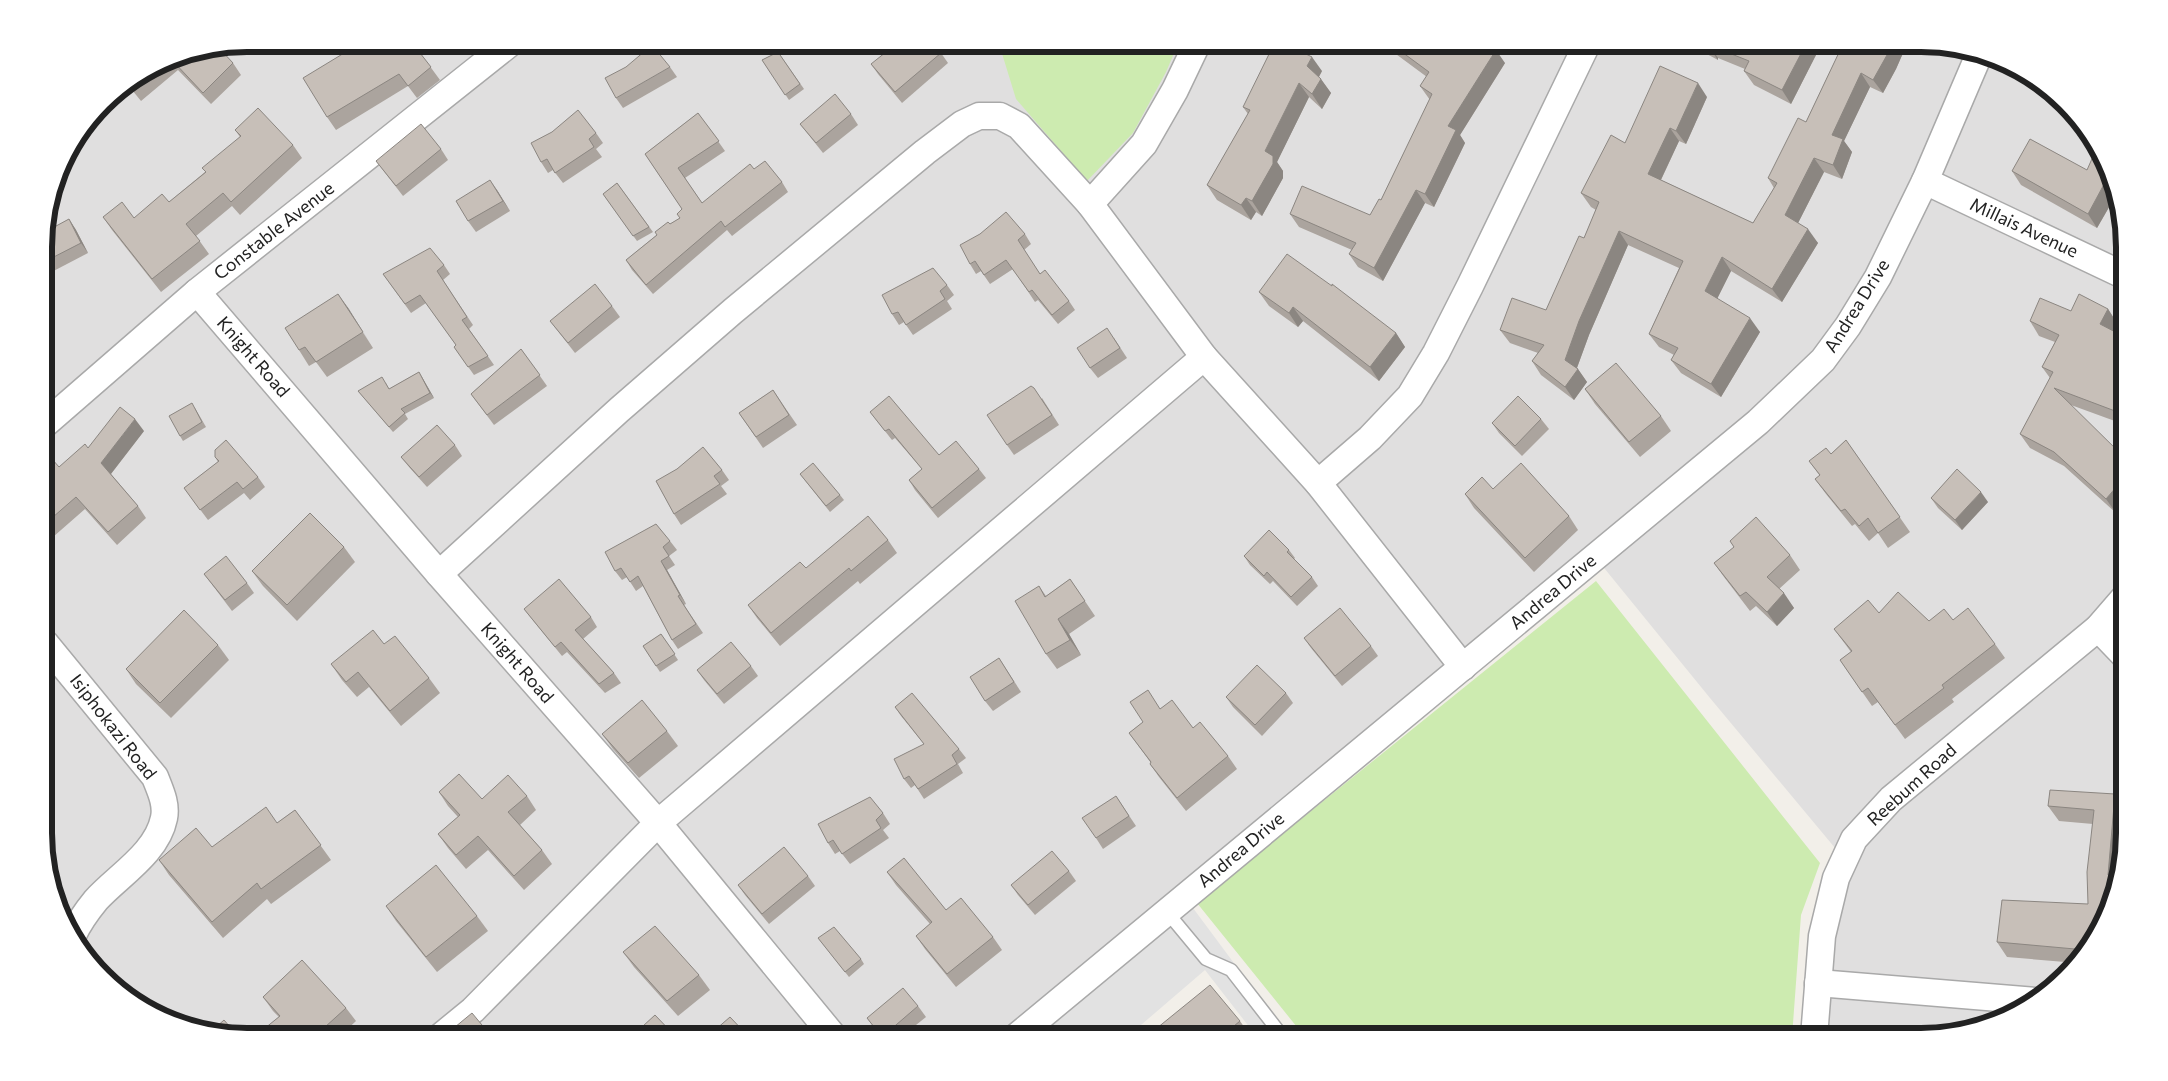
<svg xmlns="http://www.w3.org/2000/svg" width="2168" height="1081" font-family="Commissioner,sans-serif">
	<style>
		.residential { fill: #e0dfdf }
		.grass { fill: #cdebb0 }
		.parking { fill: #e2e2e2 }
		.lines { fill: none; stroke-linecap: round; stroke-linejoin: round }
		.lane-casing { stroke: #a9a9a9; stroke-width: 15 }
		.street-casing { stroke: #a9a9a9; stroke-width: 29 }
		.lane { stroke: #fff; stroke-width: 12 }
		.street { stroke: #fff; stroke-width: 26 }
		.wall { fill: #aba49e }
		.shaded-wall { fill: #8b8681 }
		.building { fill: #c7bfb8; stroke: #8b8681 }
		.labels { text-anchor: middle; stroke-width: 4; stroke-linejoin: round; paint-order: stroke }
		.street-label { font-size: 18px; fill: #222; stroke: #fff }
		.rim { fill: none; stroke: #222; stroke-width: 6 }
	</style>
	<rect width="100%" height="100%" fill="#f2efe9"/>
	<!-- residential -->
	<g class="residential">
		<polygon points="248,44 1920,44 2010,65 2082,124 2109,170 2123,221 2124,834 2103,923 2074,968 2034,1003 1986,1026 1933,1037 1823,1037 1830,933 1850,866 1710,698 1587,547 1003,1037 840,1037 198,280 45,415 44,234 65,157 113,95 170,59"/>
		<polygon points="196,306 824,1037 248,1037 158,1016 86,957 59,912 46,860 45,438"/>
	</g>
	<!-- grass -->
	<g class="grass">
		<polygon points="996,44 1178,44 1166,72 1133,133 1087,181 1016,99 1000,47"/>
		<polygon points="1596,581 1820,863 1801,915 1792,1037 1305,1037 1197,903"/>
	</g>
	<!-- parking -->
	<polygon class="parking" points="1190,904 1289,1037 1257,1037 1205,970 1127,1037 1035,1037"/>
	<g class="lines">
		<defs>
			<polyline id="lane" points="1167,912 1206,959 1231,970 1283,1037"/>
			<g id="street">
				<polyline points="1925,181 2123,275"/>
				<polyline points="1090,204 1144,144 1175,90 1197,44"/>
				<polyline points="197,292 439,574 658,823 834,1037"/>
				<polyline points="45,424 197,292 509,44"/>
				<polyline points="1318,483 1370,438 1410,396 1436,353 1470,286 1587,44"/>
				<polyline points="439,574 619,410 733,311 925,152 962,124 979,116 1000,116 1019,126 1090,204 1204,357 1318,483 1463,667"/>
				<polyline points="2098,628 2124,655"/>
				<path d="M45,643L155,777C160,790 167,804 164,818C157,853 119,875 96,900C87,911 79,922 73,935"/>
				<polyline points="1818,983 2035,1001"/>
				<polyline points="440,1037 473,1010 658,823 1204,357"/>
				<polyline points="1016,1037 1758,422 1823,360 1848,326 1878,277 1925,181 1978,57"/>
				<polyline points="1814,1037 1822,936 1836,878 1854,839 1891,799 2098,628 2124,598"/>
			</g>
		</defs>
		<!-- lane casing -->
		<use href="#lane" class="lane-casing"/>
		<!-- street casing -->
		<use href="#street" class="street-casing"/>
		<!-- lane -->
		<use href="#lane" class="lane"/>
		<!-- street -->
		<use href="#street" class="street"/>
	</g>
	<!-- wall -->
	<g class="wall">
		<polygon points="261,44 280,44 271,53"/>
		<polygon points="359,44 423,44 424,45 418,50 440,80 417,98 408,86 336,130 327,117"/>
		<polygon points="1384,44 1433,44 1443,51 1505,63 1460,135 1465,143 1434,207 1425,203 1383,281 1358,267 1349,254 1352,250 1299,227 1290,214 1370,215 1381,200 1430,100 1420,86 1427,77 1385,46"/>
		<polygon points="1688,44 1811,44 1817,53 1791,104 1754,85 1744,71 1745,69 1718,58 1718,60"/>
		<polygon points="1843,44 1907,44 1896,69 1883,93 1870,87 1844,141 1852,152 1842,179 1824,172 1798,223 1818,243 1782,302 1731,271 1717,299 1760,332 1721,397 1681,373 1671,360 1674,355 1659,347 1649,334 1679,268 1628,245 1589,335 1577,368 1587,382 1574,400 1541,375 1532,361 1538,353 1510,343 1500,330 1546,310 1584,238 1596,210 1591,207 1581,193 1625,143 1707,97 1686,144 1679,141 1661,180 1753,223 1774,188 1768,178 1806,122"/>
		<polygon points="778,52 804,89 789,100 762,60"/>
		<polygon points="941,53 948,63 902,103 878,74 871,64"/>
		<polygon points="170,59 233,63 241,75 211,104 178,70 141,101 128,85"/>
		<polygon points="670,67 677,77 623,108 616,98"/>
		<polygon points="1322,71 1319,77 1331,93 1322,109 1309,97 1277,162 1283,171 1283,178 1262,216 1256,212 1251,220 1217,200 1207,185 1248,114 1243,107"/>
		<polygon points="698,113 725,151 685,178 702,203 754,169 782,182 788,192 732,236 727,230 653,294 632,270 626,260 670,224 680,218 682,209 645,154"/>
		<polygon points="851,114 858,125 823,153 800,124"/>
		<polygon points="235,130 293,145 302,158 240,215 232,206 196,236 209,254 161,292 112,230 103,217 134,218 169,202 205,172 240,137"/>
		<polygon points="596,133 603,143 596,149 602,157 563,183 553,170 548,173 541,162"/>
		<polygon points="441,149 448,160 403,196 376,161"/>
		<polygon points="2087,170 2109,170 2116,195 2097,228 2021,185 2012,171"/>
		<polygon points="617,183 653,232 637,241 603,194"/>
		<polygon points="497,190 510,211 476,232 468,221"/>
		<polygon points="69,219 76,230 88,253 44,276 44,234"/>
		<polygon points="1025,234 1031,244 1024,250 1040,274 1069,301 1075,310 1058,324 1038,300 1035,302 1013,269 990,284 981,271 976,274 970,264"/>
		<polygon points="444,265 450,274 443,280 473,325 469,329 494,365 474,375 454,347 456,345 426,303 411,313 383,274"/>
		<polygon points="947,285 954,295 947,301 952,309 913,335 904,322 899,325 892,314"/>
		<polygon points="1259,292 1396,333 1405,347 1379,381 1303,321 1298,327 1269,306"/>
		<polygon points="338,294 373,348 327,377 316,362 309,366 299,350"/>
		<polygon points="612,306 620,317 575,353 550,321"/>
		<polygon points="2108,309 2117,323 2113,331 2123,336 2123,424 2071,405 2116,513 2064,466 2030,448 2020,434 2050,378 2042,367 2055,342 2039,336 2030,321 2071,311"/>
		<polygon points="1114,338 1127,358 1098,378 1090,368"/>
		<polygon points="521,349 547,386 494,425 471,394"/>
		<polygon points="419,372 434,398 405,414 408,419 393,432 358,391 386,383 389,389"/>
		<polygon points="1585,389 1661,416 1671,431 1640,457 1595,404"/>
		<polygon points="773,390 797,425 763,448 739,413"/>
		<polygon points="1042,398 1059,425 1014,455 1007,445"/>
		<polygon points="195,408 206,427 183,441 180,436"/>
		<polygon points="870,412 939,455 979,469 986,478 938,518 915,490 909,480 922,469 895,438 892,440"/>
		<polygon points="1541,419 1549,429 1522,456 1499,433 1492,423"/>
		<polygon points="144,431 111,474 138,506 146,518 117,545 85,509 45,544 45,453 59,467 88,448"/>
		<polygon points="1846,440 1910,532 1888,548 1878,533 1869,541 1855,524 1852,526 1826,494 1815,479 1820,476 1809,461 1831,454"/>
		<polygon points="455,445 462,456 427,487 409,467 401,457"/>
		<polygon points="215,457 258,477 265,487 250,500 244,493 208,520 184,488 218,462"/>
		<polygon points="722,470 729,480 721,486 727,494 681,525 674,514 656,481"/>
		<polygon points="800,474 840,495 844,500 830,512"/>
		<polygon points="1493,489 1569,516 1578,530 1534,572 1474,508 1465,494"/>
		<polygon points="1931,498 1988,502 1962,530 1938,508"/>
		<polygon points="888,540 897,553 860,584 858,581 780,646 757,618 748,605 806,568"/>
		<polygon points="670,541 677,550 669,556 675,565 667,570 686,604 684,605 703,633 678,649 672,640 643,586 636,591 627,577 622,580 615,571"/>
		<polygon points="1730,541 1790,555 1800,570 1779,589 1794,608 1777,626 1756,606 1750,611 1724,577 1714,563 1734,547"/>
		<polygon points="344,547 355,562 297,621 263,586 252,571"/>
		<polygon points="1289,550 1295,558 1294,559 1312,577 1318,586 1297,606 1273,581 1270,584 1250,565 1244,556"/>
		<polygon points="204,574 247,583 254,593 232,611"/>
		<polygon points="1070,579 1095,616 1069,634 1081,655 1057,669 1046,654 1039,586 1046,596"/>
		<polygon points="524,609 591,617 597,627 583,639 614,673 621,683 605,693 567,652 562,656 531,618"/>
		<polygon points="1879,613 1929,621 1953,620 1995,644 2005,658 1952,699 1954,702 1905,739 1878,702 1872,706 1840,660 1851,652 1834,629"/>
		<polygon points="661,634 678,660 660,672 643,646"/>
		<polygon points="1304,638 1371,646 1378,656 1342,686 1311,648"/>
		<polygon points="384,644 429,678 440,693 401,726 369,687 357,697 342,680 331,664"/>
		<polygon points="218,645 229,660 171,718 136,684 126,669"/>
		<polygon points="999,658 1021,692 993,711 985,701"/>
		<polygon points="751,666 758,676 724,704 704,680 697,670"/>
		<polygon points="1286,693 1293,703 1262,736 1233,707 1226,697"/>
		<polygon points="895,707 959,749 966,758 958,764 963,773 924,799 915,785 911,788 904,779 924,744 901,716"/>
		<polygon points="1161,708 1193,728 1228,756 1237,769 1186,811 1159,777 1150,764 1151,763 1129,733"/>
		<polygon points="667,731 678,746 639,778 613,749 602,734"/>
		<polygon points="439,792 482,799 527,796 536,810 520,825 542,850 552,864 524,890 488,850 466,869 448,848 438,834 458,817 448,806"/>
		<polygon points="2115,794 2124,808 2123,839 2103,923 2077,963 2007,957 1997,942 2088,904 2093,824 2059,821 2048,806"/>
		<polygon points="1116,796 1136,826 1103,849 1096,838"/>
		<polygon points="295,810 331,860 271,904 267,899 223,938 169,875 159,860 212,847 277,823"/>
		<polygon points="883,813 890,824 883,830 889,838 850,864 840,851 835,854 828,843"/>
		<polygon points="1069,871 1076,881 1035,915 1018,895 1011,885"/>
		<polygon points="887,872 946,910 993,937 1002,950 956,987 925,949 916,936 930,924 896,885"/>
		<polygon points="808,876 815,886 769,924 745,895 738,885"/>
		<polygon points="386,906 477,916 488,931 437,972 396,921"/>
		<polygon points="818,938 861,959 864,964 849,977"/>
		<polygon points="623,952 699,975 710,990 678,1016 634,967"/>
		<polygon points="263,997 346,1008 356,1021 339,1037 254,1037 279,1017 273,1011"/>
		<polygon points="918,1006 926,1017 901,1037 881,1037 867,1018"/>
		<polygon points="1240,1021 1251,1037 1146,1037"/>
	</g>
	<!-- shaded-wall -->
	<g class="shaded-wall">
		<polygon points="1806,44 1811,44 1817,53 1791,104 1782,90"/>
		<polygon points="1891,44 1907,44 1896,69 1883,93 1873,80"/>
		<polygon points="1709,45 1718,58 1718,60 1708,46"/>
		<polygon points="1496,50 1505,63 1460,135 1465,143 1434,207 1425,194 1448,126"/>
		<polygon points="1312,57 1322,71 1317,80 1307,66"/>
		<polygon points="1861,73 1870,87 1844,141 1852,152 1842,179 1833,165 1832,135"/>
		<polygon points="1321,79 1331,93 1322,109 1312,94"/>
		<polygon points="1299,83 1309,97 1277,162 1283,171 1283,178 1262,216 1252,201 1265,151"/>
		<polygon points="1698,83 1707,97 1686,144 1676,131"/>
		<polygon points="1670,128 1679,141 1657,188 1648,174"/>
		<polygon points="1814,158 1824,172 1795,229 1785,215"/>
		<polygon points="2109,175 2111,177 2116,195 2097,228 2088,214"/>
		<polygon points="490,180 497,190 510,211 503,201"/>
		<polygon points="1416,190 1425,203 1383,281 1374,268"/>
		<polygon points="1246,198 1256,212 1251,220 1241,205"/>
		<polygon points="69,219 76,230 88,253 81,243"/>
		<polygon points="1808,229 1818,243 1782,302 1772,289"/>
		<polygon points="1619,231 1628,245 1589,335 1575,373 1578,369 1587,382 1574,400 1565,387 1565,360 1579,321"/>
		<polygon points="1722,257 1731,271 1714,305 1705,291"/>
		<polygon points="338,294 349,309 373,348 363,332"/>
		<polygon points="1293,307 1303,321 1298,327 1289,313"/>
		<polygon points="2108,309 2117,323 2110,338 2100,324"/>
		<polygon points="1750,318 1760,332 1721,397 1711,384"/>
		<polygon points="1396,333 1405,347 1379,381 1370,367"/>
		<polygon points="419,372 422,377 434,398 430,393"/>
		<polygon points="135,419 144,431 110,475 101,463"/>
		<polygon points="2123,479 2123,504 2116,513 2106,499"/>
		<polygon points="1981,492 1988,502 1962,530 1955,520"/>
		<polygon points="661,561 667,570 686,604 680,595"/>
		<polygon points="1784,593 1794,608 1777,626 1767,612"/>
		<polygon points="1058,619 1069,634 1081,655 1070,640"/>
		<polygon points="2115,794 2124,808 2124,822 2123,839 2113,881 2108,875"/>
		<polygon points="1903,1030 1908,1037 1903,1037"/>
	</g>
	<!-- building -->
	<g class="building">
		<polygon points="359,44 413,44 431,67 408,86 399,74 327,117 303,78"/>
		<polygon points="896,44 933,44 941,53 895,92 871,64"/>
		<polygon points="1274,44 1286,44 1312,57 1307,66 1321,79 1312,94 1299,83 1265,151 1273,156 1273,164 1252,201 1246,198 1241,205 1207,185 1250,110 1243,107"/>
		<polygon points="1391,44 1433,44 1443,51 1447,44 1487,44 1496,50 1448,126 1456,130 1425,194 1416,190 1374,268 1349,254 1356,243 1290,214 1302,186 1370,215 1379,199 1381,200 1432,94 1420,86 1429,72"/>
		<polygon points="1703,44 1806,44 1782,90 1744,71 1749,61 1709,45 1708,46"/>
		<polygon points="1843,44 1891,44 1887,55 1873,80 1861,73 1832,135 1843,139 1833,165 1814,158 1785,215 1808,229 1772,289 1722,257 1705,291 1750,318 1711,384 1671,360 1678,348 1649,334 1683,261 1619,231 1579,321 1565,360 1578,369 1565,387 1532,361 1544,345 1500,330 1512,298 1546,310 1579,236 1584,238 1599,202 1581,193 1611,135 1625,143 1660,66 1698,83 1676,131 1670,128 1648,174 1753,223 1777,183 1768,178 1798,118 1806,122"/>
		<polygon points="652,45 670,67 616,98 605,78 626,67"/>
		<polygon points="220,49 233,63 203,93 171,59"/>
		<polygon points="778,52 800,84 785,95 762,60"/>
		<polygon points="169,59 133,89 129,85"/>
		<polygon points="835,94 851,114 816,143 800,124"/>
		<polygon points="258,108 293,145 231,202 223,193 186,224 200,241 152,279 103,217 122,202 134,218 162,194 169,202 206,172 202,168 241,136 235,130"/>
		<polygon points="578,110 596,133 589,139 594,147 555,173 547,159 541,162 531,143 552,132"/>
		<polygon points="698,113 719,141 678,168 702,203 750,164 754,169 765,161 782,182 725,227 721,221 646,285 626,260 657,235 655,232 668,222 670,224 680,218 677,214 682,209 645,154"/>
		<polygon points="421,124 441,149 396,186 376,161"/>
		<polygon points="2030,139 2087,170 2095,152 2100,154 2109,170 2110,175 2109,175 2088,214 2012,171"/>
		<polygon points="490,180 503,201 468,221 456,201"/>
		<polygon points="617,183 649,227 633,236 603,194"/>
		<polygon points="1006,212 1025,234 1018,240 1040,274 1045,270 1069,301 1052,315 1032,290 1029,292 1006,260 984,275 975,261 970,264 960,245 980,234"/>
		<polygon points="69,219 81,243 44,262 45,232"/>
		<polygon points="430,248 444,265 437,271 467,317 462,320 488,356 468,367 454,347 456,345 420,295 405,304 383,274"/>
		<polygon points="1287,254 1332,286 1332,284 1396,333 1370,367 1293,307 1289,313 1259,292"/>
		<polygon points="933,268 947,285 940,291 945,299 906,325 898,312 892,314 882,295"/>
		<polygon points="595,284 612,306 568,343 550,321"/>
		<polygon points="338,294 363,332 316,362 305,347 299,350 285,328"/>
		<polygon points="2079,294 2108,309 2100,324 2123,336 2123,414 2054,388 2123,456 2123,479 2106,499 2054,452 2020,434 2053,372 2042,367 2059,335 2030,321 2040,298 2071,311"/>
		<polygon points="1107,328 1120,348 1090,368 1077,348"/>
		<polygon points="521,349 540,375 487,415 471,394"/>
		<polygon points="1616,363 1661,416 1629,442 1585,389"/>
		<polygon points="419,372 430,393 401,409 405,413 389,427 358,391 382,377 389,389"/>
		<polygon points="1031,386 1034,388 1052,415 1007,445 987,415"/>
		<polygon points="773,390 789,415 756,437 739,413"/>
		<polygon points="889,396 939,455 956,441 979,469 932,508 909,480 922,469 889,429 885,431 870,412"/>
		<polygon points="1518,396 1541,419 1515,446 1492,423"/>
		<polygon points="192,403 202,422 180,436 169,416"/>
		<polygon points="120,407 135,419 101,463 138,506 108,532 76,497 45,524 45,453 46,452 59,467 85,444 88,448"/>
		<polygon points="437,425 455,445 419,477 401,457"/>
		<polygon points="226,440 258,477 243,489 237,482 200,510 184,488 219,461 215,457 215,450"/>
		<polygon points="1846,440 1900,517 1878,533 1868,518 1859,526 1845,509 1841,511 1815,479 1820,475 1809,461 1826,448 1831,454"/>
		<polygon points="703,447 722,470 714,476 720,484 674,514 656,481 677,469"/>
		<polygon points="813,463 840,495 826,506 800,474"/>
		<polygon points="1521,463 1569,516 1525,558 1465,494 1482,477 1493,489"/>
		<polygon points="1957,469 1981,492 1955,520 1931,498"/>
		<polygon points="310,513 344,547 287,605 252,571"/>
		<polygon points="868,516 888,540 851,571 849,568 771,633 748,605 800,562 806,568"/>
		<polygon points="1756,517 1790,555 1767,577 1784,593 1767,612 1746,592 1740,596 1714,563 1734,547 1730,541"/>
		<polygon points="656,524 670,541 663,547 669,556 661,561 680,595 678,596 696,624 672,640 638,576 630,582 621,568 615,571 605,552"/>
		<polygon points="1269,530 1289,550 1287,552 1312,577 1291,597 1267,572 1264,576 1244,556"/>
		<polygon points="226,556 247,583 225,600 204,574"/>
		<polygon points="559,579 591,617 575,630 614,673 599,684 561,642 555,647 524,609"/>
		<polygon points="1070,579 1085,601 1058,619 1070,640 1046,654 1015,601 1039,586 1045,597"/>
		<polygon points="1898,592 1929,621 1944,609 1953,620 1968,608 1995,644 1942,685 1944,688 1895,725 1868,688 1862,692 1840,660 1852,651 1834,629 1868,600 1879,613"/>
		<polygon points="1340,608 1371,646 1335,676 1304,638"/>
		<polygon points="184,610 218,645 160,703 126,669"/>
		<polygon points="373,630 384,644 395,636 429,678 390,711 358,672 346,682 331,664"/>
		<polygon points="661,634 675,654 656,666 643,646"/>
		<polygon points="731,642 751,666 717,694 697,670"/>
		<polygon points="999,658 1014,682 985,701 970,677"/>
		<polygon points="1257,665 1286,693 1255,725 1226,697"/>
		<polygon points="1148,690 1160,709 1172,700 1193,728 1200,722 1228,756 1177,798 1150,764 1151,762 1129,733 1143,722 1130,702"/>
		<polygon points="912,693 959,749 952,755 957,764 918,789 909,776 904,779 894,759 924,744 895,707"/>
		<polygon points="642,700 667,731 628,763 602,734"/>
		<polygon points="459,774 482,799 508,775 527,796 508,812 542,850 514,876 478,836 456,855 438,834 460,815 439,792"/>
		<polygon points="2050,790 2115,794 2108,875 2114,876 2103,923 2086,950 1997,942 2002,900 2088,904 2087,872 2094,810 2048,806"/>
		<polygon points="1116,796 1129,816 1096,838 1082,818"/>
		<polygon points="870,797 883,813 876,820 881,828 842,854 833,840 828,843 818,824"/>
		<polygon points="266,807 277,823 295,810 321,845 261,889 257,883 212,922 159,860 196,828 212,847"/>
		<polygon points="784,847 808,876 762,914 738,885"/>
		<polygon points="1052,851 1069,871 1028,905 1011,885"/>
		<polygon points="904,858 946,910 961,898 993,937 947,974 916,936 932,922 887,872"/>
		<polygon points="436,865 477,916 426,957 386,906"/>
		<polygon points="655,926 699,975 667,1001 623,952"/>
		<polygon points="834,927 861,959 845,972 818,938"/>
		<polygon points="302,960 346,1008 314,1037 254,1037 280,1016 263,997"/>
		<polygon points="1210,985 1240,1021 1221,1037 1146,1037"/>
		<polygon points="903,988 918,1006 882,1037 867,1018"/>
		<polygon points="472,1013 492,1037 443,1037"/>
		<polygon points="655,1015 676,1037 631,1037"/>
		<polygon points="730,1017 749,1037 707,1037"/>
		<polygon points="224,1020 237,1035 214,1029"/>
		<polygon points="1852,1026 1903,1030 1903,1037 1851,1037"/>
	</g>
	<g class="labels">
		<!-- street labels -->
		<g class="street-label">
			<text transform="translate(2024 228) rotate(25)" y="6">Millais Avenue</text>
			<text transform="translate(274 231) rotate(-38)" y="6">Constable Avenue</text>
			<text transform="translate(1857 306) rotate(-58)" y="6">Andrea Drive</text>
			<text transform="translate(253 357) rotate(49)" y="6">Knight Road</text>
			<text transform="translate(1553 592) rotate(-40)" y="6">Andrea Drive</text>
			<text transform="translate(517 663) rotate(49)" y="6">Knight Road</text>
			<text transform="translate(113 727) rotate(52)" y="6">Isiphokazi Road</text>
			<text transform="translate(1912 785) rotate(-42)" y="6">Reebum Road</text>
			<text transform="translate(1241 850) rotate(-40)" y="6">Andrea Drive</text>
		</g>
	</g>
	<!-- crop -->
	<path d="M0 0H2168V1081H0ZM247 52H1921A195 195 0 0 1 2116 247V833A195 195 0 0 1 1921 1028H247A195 195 0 0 1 52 833V247A195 195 0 0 1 247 52Z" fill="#fff" fill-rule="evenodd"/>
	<path class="rim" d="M247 52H1921A195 195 0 0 1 2116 247V833A195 195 0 0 1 1921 1028H247A195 195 0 0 1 52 833V247A195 195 0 0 1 247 52Z"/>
</svg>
